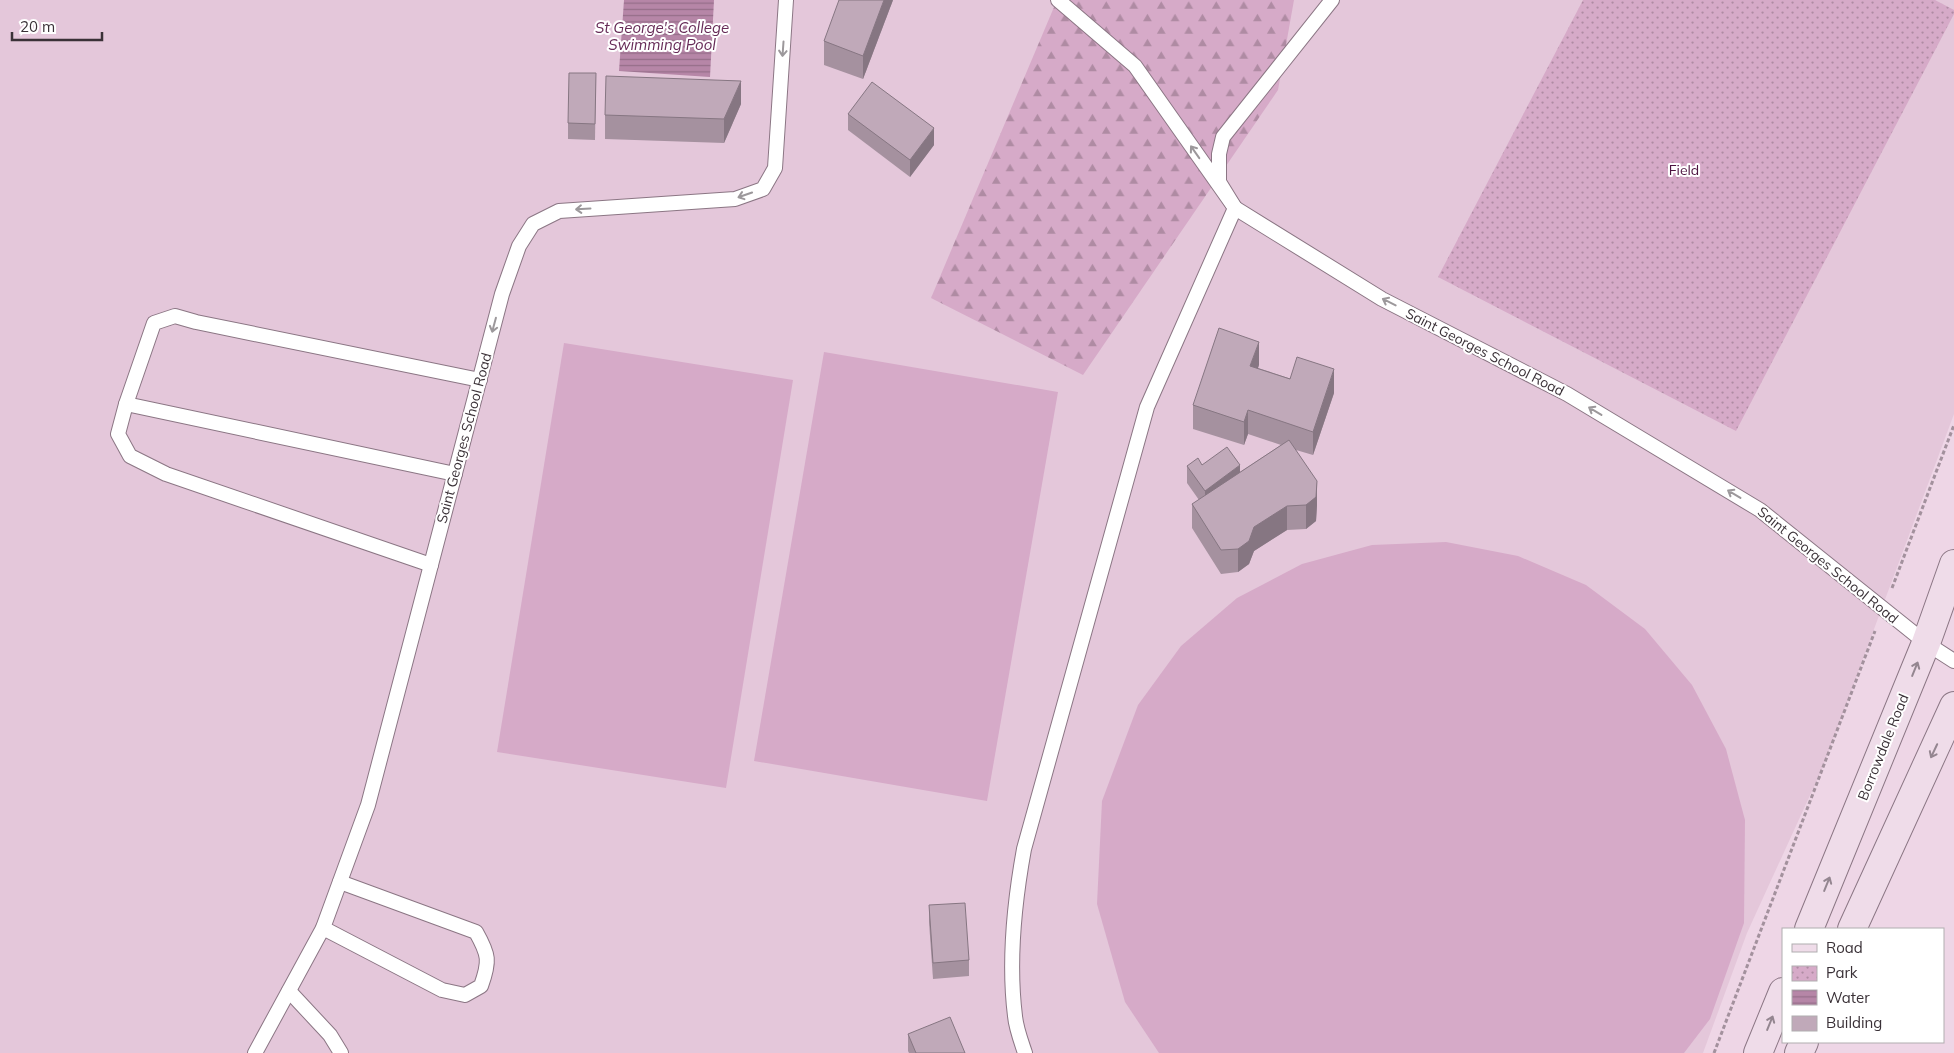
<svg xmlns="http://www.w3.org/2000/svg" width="1954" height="1053" font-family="Mulish,sans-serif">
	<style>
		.built { fill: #e4c7da }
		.green { fill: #d6aac8 }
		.forest { fill: url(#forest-firs) }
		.park { fill: url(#park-dots) }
		.water { fill: url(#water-rules) }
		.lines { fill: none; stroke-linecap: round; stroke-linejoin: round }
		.lane-casing { stroke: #8b7684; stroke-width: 16 }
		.secondary-casing { stroke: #8b7684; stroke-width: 30 }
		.path { stroke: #a3919d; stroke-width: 3; stroke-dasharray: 4 2.5; stroke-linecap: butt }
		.lane { stroke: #fff; stroke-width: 14 }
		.secondary { stroke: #efdce9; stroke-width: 28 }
		.wall { fill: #a5919f }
		.shaded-wall { fill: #867682 }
		.building { fill: #c0a9b9; stroke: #867682 }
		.oneway { stroke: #9c989b }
		.oneway2 { stroke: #948690 }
		.labels { text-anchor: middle; stroke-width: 4; stroke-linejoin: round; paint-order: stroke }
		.park-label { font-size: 14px; fill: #4d1340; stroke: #fff }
		.street-label { font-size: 14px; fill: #3a3137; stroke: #fff }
		.water-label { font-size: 15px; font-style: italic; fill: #662b57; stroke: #fff }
	</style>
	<defs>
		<pattern id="forest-firs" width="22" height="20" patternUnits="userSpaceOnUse" patternTransform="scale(1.25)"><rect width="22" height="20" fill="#d6aac8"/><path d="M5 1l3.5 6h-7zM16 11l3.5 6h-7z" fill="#af8ba3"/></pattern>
		<pattern id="park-dots" width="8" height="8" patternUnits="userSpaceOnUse" patternTransform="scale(1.25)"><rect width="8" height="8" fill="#d6aac8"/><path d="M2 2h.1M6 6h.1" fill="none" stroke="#af8ba3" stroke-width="1.8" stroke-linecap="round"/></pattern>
		<pattern id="water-rules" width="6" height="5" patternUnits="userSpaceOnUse" patternTransform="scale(1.25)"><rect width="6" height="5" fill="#b686a7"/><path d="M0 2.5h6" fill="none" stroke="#956e89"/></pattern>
	</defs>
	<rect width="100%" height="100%" fill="#eed6e6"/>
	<!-- built -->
	<polygon class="built" points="0,0 1954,0 1954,414 1822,769 1747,933 1703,1053 0,1053"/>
	<!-- green -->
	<g class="green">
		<polygon points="564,343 793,380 726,788 497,752"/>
		<polygon points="824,352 1058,392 987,801 754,761"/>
		<polygon points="1446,542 1518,556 1586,585 1645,629 1692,685 1726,749 1745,820 1744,923 1710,1019 1684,1053 1159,1053 1125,1002 1097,904 1102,801 1138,705 1181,646 1237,598 1302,564 1372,545"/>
	</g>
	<!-- forest -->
	<polygon class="forest" points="1057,0 1294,0 1278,90 1083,375 931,298"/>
	<!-- park -->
	<polygon class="park" points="1583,0 1935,0 1954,10 1954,14 1736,431 1438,277"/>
	<!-- water -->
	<polygon class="water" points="624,0 714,0 710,77 619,71"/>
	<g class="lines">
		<defs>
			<g id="lane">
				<polyline points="1058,0 1135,66 1235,208 1382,299 1567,394 1760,510 1926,643 1954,661"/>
				<polyline points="126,404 455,474"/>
				<polyline points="431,565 166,474 130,456 118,434 126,404 154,323 175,316 196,322 480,380"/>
				<path d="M323,928L442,990L465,995L481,986C490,961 489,955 476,932L340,882"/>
				<polyline points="289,991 330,1035 341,1053"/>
				<polyline points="255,1053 323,928 368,805 502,294 519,246 533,224 559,211 735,199 763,189 775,168 786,0"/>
				<path d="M1025,1053C1021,1041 1016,1028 1015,1016C1008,960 1014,904 1024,849L1147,407L1235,208L1219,182V154L1223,137L1332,0"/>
			</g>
			<g id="secondary">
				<polyline points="1809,929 1926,643 1954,564"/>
				<polyline points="1852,929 1954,706"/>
				<polyline points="1758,1053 1783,992"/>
				<polyline points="1799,1053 1804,1042"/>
			</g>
		</defs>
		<!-- lane casing -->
		<use href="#lane" class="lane-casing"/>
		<!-- secondary casing -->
		<use href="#secondary" class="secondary-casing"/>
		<!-- path -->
		<g class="path">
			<polyline points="1892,588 1954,425"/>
			<polyline points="1714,1053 1875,631"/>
		</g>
		<!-- lane -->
		<use href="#lane" class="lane"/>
		<!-- secondary -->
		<use href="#secondary" class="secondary"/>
	</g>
	<!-- wall -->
	<g class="wall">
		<polygon points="893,0 863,79 824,65 824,41"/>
		<polygon points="596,73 595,140 568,139 568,123"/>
		<polygon points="741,104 724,143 605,139 605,115"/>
		<polygon points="848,114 934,145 910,177 848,130"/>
		<polygon points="1259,365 1258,368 1334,393 1313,455 1296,450 1317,505 1316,521 1306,529 1287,530 1254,551 1249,564 1238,572 1221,574 1192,528 1192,504 1199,500 1187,483 1187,466 1202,465 1240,472 1281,445 1248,434 1244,445 1193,429 1193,405"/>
		<polygon points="929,905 969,960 969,976 933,979 929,922"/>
		<polygon points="908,1034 965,1053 909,1053 908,1051"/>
	</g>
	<!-- shaded-wall -->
	<g class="shaded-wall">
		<polygon points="884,0 893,0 863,79 863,56"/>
		<polygon points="741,81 741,104 724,143 724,119"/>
		<polygon points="934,128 934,145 910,177 910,160"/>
		<polygon points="1259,342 1259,365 1250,390 1250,366"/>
		<polygon points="1334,369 1334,393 1313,455 1313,432"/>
		<polygon points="1248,410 1248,434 1244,445 1244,422"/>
		<polygon points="1240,465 1240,482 1205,507 1205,491"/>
		<polygon points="1317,481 1317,505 1316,521 1306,529 1306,505"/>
		<polygon points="1287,506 1287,530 1254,551 1249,564 1238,572 1238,549 1254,527"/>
	</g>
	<!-- building -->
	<g class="building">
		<polygon points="839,0 884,0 863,56 824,41"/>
		<polygon points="569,73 596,73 595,124 568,123"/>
		<polygon points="606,76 741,81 724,119 605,115"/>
		<polygon points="872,82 934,128 910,160 848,114"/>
		<polygon points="1219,328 1259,342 1250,366 1290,379 1297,357 1334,369 1313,432 1248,410 1244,422 1193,405"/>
		<polygon points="1289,440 1317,481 1316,497 1306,505 1287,506 1254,527 1249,541 1238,549 1221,550 1192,504"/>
		<polygon points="1227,447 1240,465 1205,491 1187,466 1198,458 1202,465"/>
		<polygon points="965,903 969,960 933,963 929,905"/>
		<polygon points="950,1017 965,1053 916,1053 908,1034"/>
	</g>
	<!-- one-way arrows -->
	<defs><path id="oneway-shaft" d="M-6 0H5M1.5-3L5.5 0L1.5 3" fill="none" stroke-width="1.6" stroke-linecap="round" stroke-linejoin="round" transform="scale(1.25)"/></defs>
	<g class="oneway">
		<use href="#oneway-shaft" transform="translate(783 49) rotate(94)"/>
		<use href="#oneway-shaft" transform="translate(1195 152) rotate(-125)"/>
		<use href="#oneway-shaft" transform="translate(745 195) rotate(161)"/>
		<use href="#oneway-shaft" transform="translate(583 209) rotate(177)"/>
		<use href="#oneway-shaft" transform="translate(1389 302) rotate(-153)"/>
		<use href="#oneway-shaft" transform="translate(494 325) rotate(105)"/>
		<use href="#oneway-shaft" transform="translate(1595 411) rotate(-149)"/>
		<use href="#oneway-shaft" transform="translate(1734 494) rotate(-149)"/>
	</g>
	<g class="oneway2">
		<use href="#oneway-shaft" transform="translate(1915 669) rotate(-68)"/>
		<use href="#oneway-shaft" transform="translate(1934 751) rotate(115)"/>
		<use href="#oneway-shaft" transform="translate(1827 884) rotate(-68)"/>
		<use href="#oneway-shaft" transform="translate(1770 1023) rotate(-68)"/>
	</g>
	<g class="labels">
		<!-- park labels -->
		<g class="park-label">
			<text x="1684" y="175">Field</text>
		</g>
		<!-- street labels -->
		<g class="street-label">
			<text transform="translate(1485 352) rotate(27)" y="5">Saint Georges School Road</text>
			<text transform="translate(464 438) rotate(-75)" y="5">Saint Georges School Road</text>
			<text transform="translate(1828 565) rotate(39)" y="5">Saint Georges School Road</text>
			<text transform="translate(1883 747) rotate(-68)" y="5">Borrowdale Road</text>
		</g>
		<!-- water labels -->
		<g class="water-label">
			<text x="662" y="33">St George's College<tspan x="662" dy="17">Swimming Pool</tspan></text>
		</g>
	</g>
	<!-- legend -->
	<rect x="1782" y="928" width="162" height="115" fill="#ffffff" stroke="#b0adaf"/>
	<rect x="1792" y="944" width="25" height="8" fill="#efdce9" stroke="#b0adaf"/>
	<text x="1826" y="953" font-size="15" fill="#3a3137">Road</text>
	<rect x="1792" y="966" width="25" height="15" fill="url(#park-dots)" stroke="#b0adaf"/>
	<text x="1826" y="978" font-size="15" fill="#3a3137">Park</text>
	<rect x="1792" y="990" width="25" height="15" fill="url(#water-rules)" stroke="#b0adaf"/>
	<text x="1826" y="1003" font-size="15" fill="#3a3137">Water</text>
	<rect x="1792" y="1016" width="25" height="15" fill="#c0a9b9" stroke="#b0adaf"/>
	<text x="1826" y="1028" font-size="15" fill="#3a3137">Building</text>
	<!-- scale -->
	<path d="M12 32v8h90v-8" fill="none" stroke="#3a3137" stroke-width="2.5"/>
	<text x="20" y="32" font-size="15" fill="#3a3137" stroke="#ffffff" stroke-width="4" paint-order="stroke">20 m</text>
</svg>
